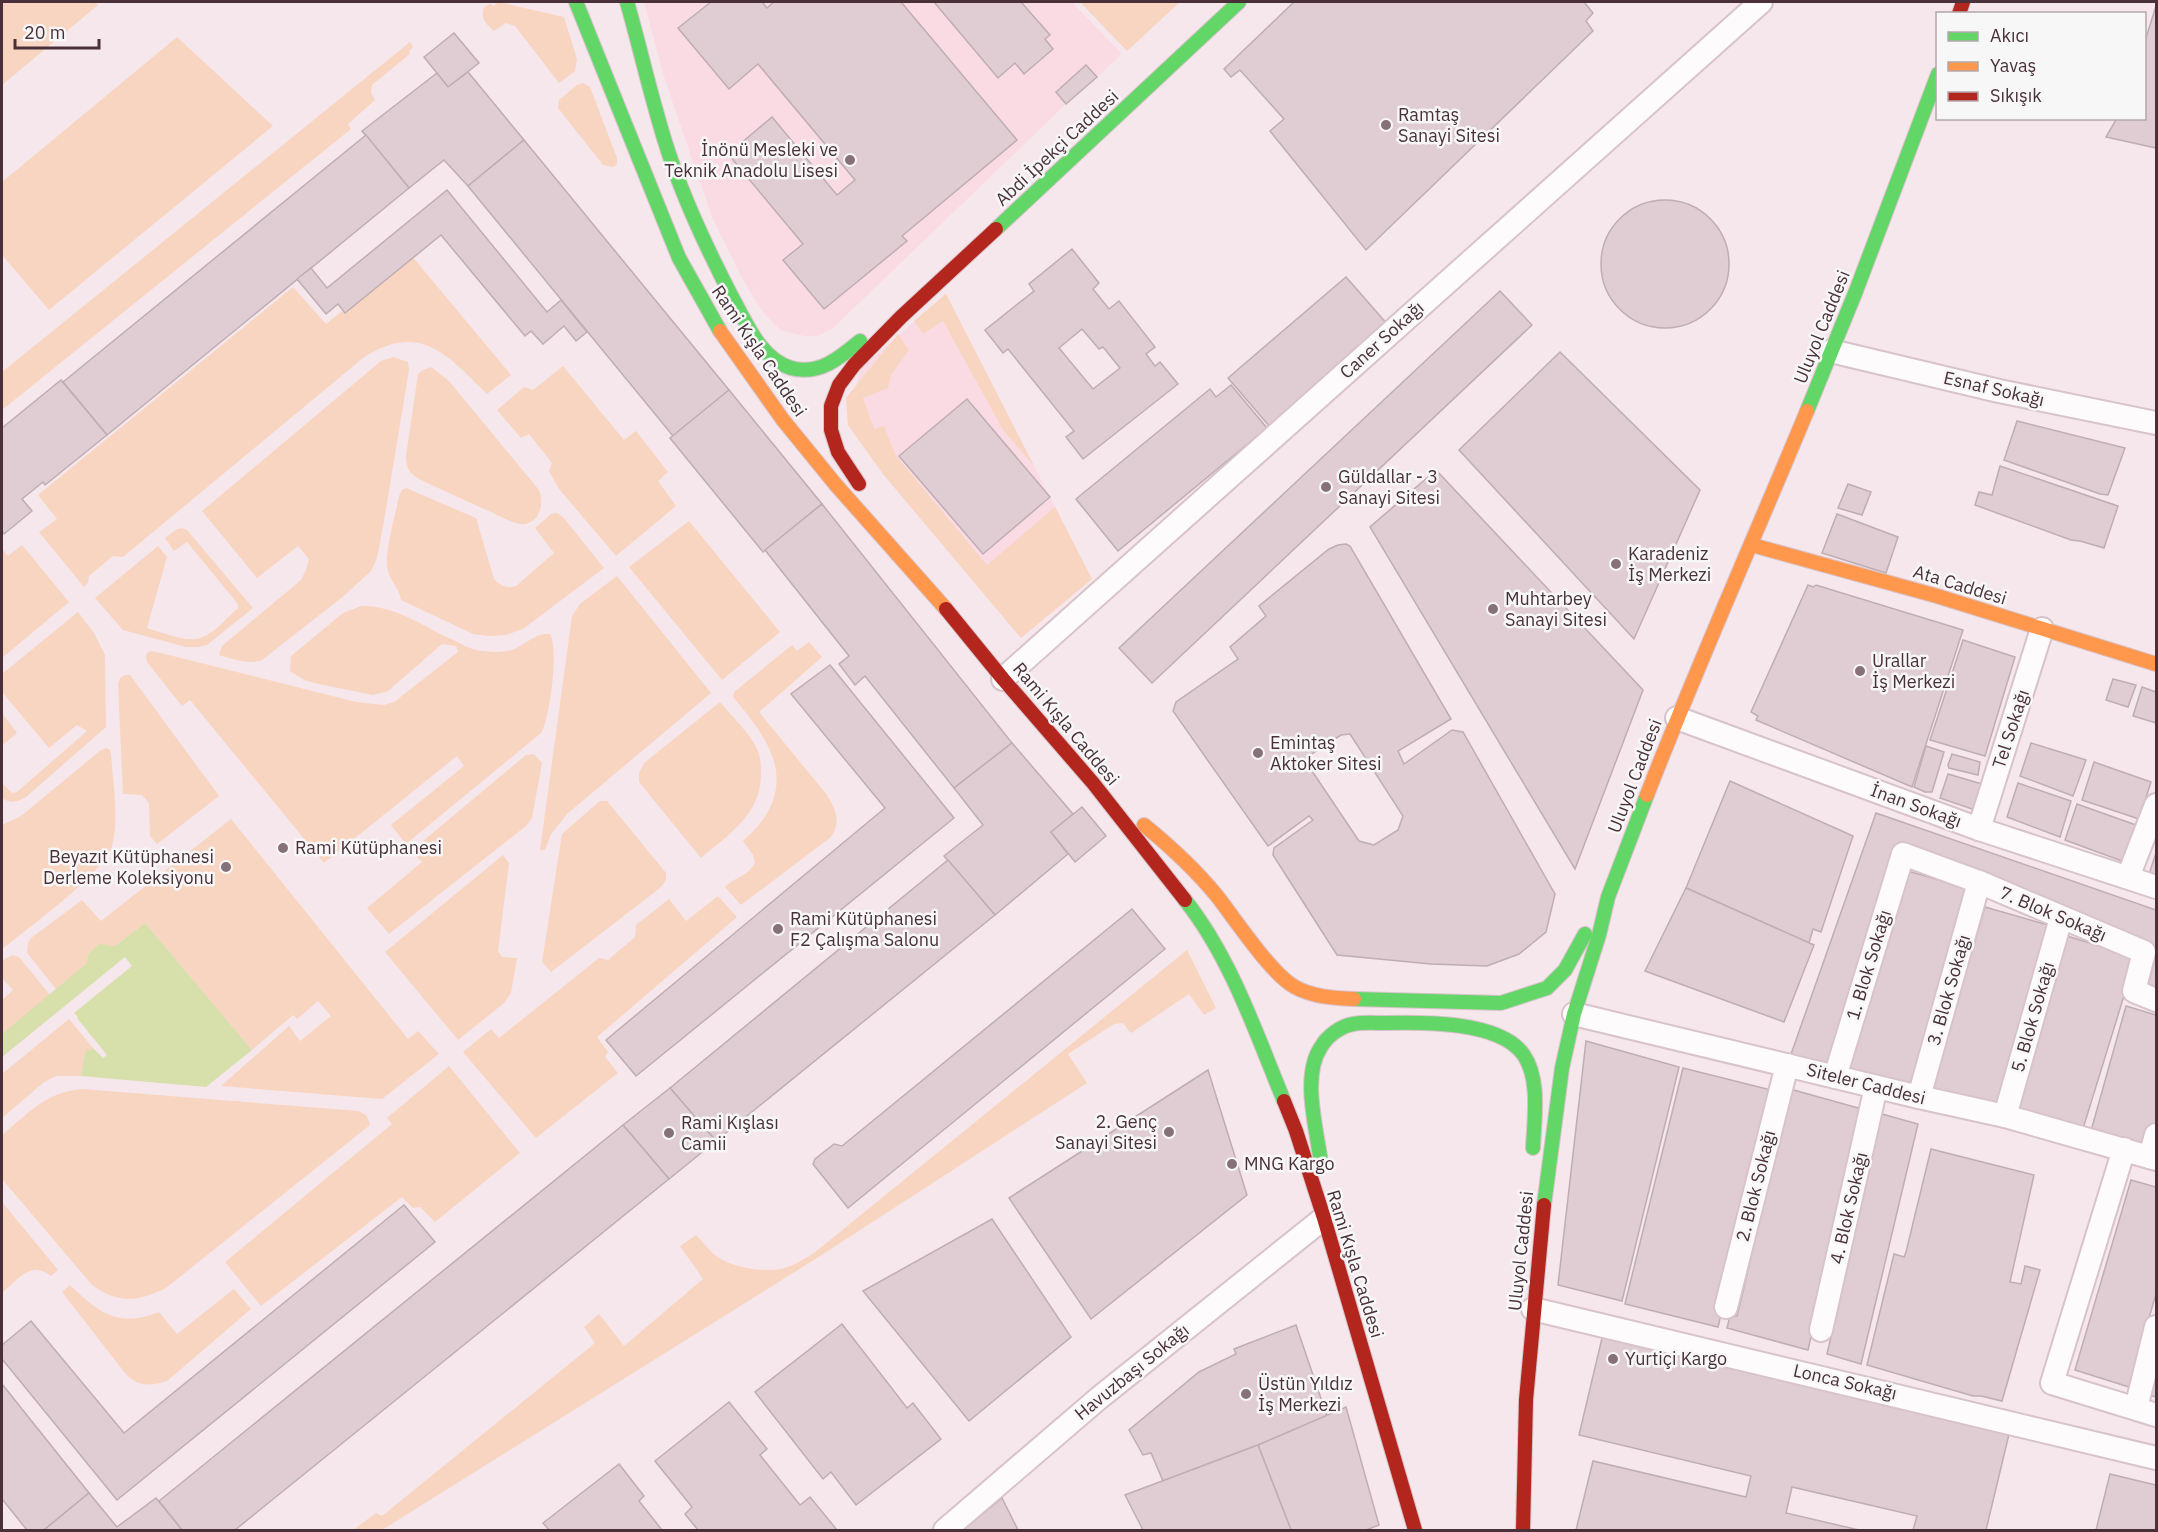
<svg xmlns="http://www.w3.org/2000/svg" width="2158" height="1532" font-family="'IBM Plex Sans',sans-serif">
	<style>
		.built { fill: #fadbe4 }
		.green { fill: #f8d5c1 }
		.water { fill: #d7dfab }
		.building { fill: #e0cdd3; stroke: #beadb2; stroke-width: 1.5; fill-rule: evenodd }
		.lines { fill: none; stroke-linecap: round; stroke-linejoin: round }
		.street-casing { stroke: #d8c3ca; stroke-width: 26 }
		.fast-casing { stroke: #d8c3ca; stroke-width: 16 }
		.slow-casing { stroke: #d8c3ca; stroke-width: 16 }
		.jam-casing { stroke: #d8c3ca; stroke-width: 16 }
		.street { stroke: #fefbfc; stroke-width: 22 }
		.fast { stroke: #63d668; stroke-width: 14 }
		.slow { stroke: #ff974d; stroke-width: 14 }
		.jam { stroke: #b3261e; stroke-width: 14 }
		.poi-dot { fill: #867178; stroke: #f7f7f7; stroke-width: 2 }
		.labels { text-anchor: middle; stroke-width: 5; stroke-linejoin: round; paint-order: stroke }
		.poi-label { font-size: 18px; fill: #4a3139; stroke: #f7f7f7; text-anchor: start }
		.street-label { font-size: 18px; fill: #4a3139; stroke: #f7f7f7 }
	</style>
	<rect width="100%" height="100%" fill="#f6e7ec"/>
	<!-- built -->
	<g class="built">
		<polygon points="644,2 1072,2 1122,54 1097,77 1086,65 1056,92 1066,104 832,329 817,336 804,336 780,330 763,312 743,280 712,217 664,77"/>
		<polygon points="946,294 1092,579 1021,638 883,474 848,425 860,369"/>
	</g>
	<!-- green -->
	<g class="green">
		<polygon points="2,2 95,2 98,5 2,85"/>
		<path d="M498,2L564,17L577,59L575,71L559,83L515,26L506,23L494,31C486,24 480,19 484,7L490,4L494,6Z"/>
		<polygon points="1080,2 1180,2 1127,51"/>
		<polygon points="177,37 273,126 49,310 2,255 2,182"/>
		<polygon points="410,42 413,47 409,51 410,54 372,85 371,93 375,100 348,124 351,129 2,410 2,372"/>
		<polygon points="583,83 590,87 617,158 617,164 613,167 603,165 558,108 559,100 577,85"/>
		<path d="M411,255L511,375L487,394C447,355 420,321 363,358L123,557L113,556L89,576L88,583L84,587L39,532L57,519L38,495L293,287L326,324Z"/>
		<polygon points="946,294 1034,466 1003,430 943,321 923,334 914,321"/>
		<polygon points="898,334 909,350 891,375 888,388 863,398 874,429 884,426 896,456 987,565 1055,507 1092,579 1021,638 883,474 848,425 846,398"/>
		<path d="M393,357L408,362L409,370L384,521L377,558L371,571L345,595L262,660C248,665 233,659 219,655L222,646L301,580L306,570L309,559L298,546L257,578L202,511L381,361Z"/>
		<polygon points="563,366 624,440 636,431 668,472 658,481 676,506 616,556 559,489 549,471 552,463 529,434 521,438 497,410 524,387 533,390"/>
		<path d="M431,367L449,381L539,490C545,504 539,526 520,524C510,522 499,516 489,511C466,501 444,491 421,480C410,474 406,469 406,456L418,374L423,370Z"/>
		<path d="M406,488L476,518L494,579C501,586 507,589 516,586L554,553L535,528L551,514L557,513L563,517L604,568L523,629L506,635L488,636L473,634L401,600C399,587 388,579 387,566C385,551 396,512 399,496L402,490Z"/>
		<polygon points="689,521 780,632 722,680 629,567"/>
		<path d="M182,528L187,530L253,608L207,645L198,647H186L123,630L95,598L158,546L167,557L147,628C162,632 185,643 200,638C214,634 227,618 238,608V604L187,542L174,551L165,538L177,529Z"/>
		<polygon points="22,545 69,602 2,658 2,549 8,556"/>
		<polygon points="617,576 711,693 567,814 551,834 545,850 540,850 572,616 580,604"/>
		<path d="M361,606C394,605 421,625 451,639C459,642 467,648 476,650C487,652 502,653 512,650C525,645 537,632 550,634C559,648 550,718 541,733L406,844L391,825L464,766L457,756L324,863L190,700L182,706L147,662L146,656L148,652L152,651L161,653L356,702L384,705L394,702L458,652L456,646L442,644L388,691L373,695L314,683L304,680L290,671L291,656L343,613Z"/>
		<path d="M78,612L94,633L105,655L106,727L26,797C17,802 11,804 2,798V783L12,793L17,792L87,731L77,725L49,748L2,692V674Z"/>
		<path d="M809,642L822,657L759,712L827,795C836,810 841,822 831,837L741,905L725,887C735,877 749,876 755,862L753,855L743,841C749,835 757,828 762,821C796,773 764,734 733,697L734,692L792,645L797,651Z"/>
		<polygon points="125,675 130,675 219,796 157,844 150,836 149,803 142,795 123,794 118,684 120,678"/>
		<path d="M720,702C729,713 752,736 757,749C761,757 761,767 761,776C760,815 728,835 701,858L639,782V773L644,763Z"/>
		<polygon points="2,713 17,733 3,745 2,745"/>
		<path d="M106,748L110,750L111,754C113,780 119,822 112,846C106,871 25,931 2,949V825L21,816L101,750Z"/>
		<polygon points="534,754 542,763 532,818 526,826 389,934 367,908 422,862 411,851 526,755"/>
		<polygon points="600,801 607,801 666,873 666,880 660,888 551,972 542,962 562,834"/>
		<polygon points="231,819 408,1039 418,1031 439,1054 382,1099 221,1086 289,1026 300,1041 331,1016 318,1001 297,1019 293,1015 252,1050 145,923 115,946 99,945 88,954 88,963 56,989 27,953 28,943 31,938 82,900 101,921"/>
		<polygon points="503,855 509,863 498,951 502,957 517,958 511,993 504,1003 458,1040 385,952"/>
		<polygon points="718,896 737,917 597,1037 608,1052 605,1057 618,1073 536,1138 463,1052 491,1029 499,1038 599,958 608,960 635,937 636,925 669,899 686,921"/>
		<path d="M1187,950L1216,1008L1204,1015L1189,994L1131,1033L1123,1023L1114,1024L1068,1054L1087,1083L817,1258L382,1530H353L376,1513L382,1516L595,1343L584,1327L599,1314L624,1346L703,1279L680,1246L696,1235C703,1242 711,1253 719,1258C735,1268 762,1272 780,1269C792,1267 804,1259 814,1253Z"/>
		<polygon points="12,955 19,957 50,995 2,1034 2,1000 13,990 2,978 2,961"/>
		<polygon points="69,1019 93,1048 89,1051 86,1049 81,1076 56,1076 44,1082 2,1118 2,1074"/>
		<polygon points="449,1066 520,1153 435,1222 420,1207 413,1208 402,1197 261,1306 225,1262 392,1124 387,1118"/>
		<path d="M82,1089L359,1111L367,1116L370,1125L166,1288C138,1302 118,1304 92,1285L2,1179V1135C29,1113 46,1092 82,1089Z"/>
		<path d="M2,1202L58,1270L51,1276C30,1260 19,1279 2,1293Z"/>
		<path d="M70,1285C99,1313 118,1328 159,1312L177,1334L234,1289L251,1309L167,1381C150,1386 137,1387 125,1373L62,1292Z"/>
	</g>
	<!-- water -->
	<polygon class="water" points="145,923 252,1050 206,1087 81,1076 86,1048 89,1051 93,1048 103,1058 107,1055 77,1018 78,1017 74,1013 132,966 125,957 2,1057 2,1034 87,963 88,954 99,944 115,946"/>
	<!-- building -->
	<g class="building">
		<polygon points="711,2 762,2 767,8 774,2 901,2 1017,140 902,236 907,241 824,309 783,260 803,244 728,154 772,117 837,195 855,180 758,64 729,89 678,28"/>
		<polygon points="934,2 1021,2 1050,35 1045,39 1053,49 1024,74 1015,63 998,78"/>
		<polygon points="1294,2 1584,2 1593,13 1586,21 1593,31 1366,250 1270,131 1284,119 1240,70 1231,77 1224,69"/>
		<polygon points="2156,6 2156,148 2106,137 2117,118 2144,118 2144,44"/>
		<polygon points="454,33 479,63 448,87 424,57"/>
		<polygon points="1086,65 1097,77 1066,104 1056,92"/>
		<polygon points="468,72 524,140 468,186 444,160 409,188 362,131 437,73 448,87"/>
		<polygon points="366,135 409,188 107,435 63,382"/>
		<polygon points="524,140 729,390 673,436 468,186"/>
		<polygon points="447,190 547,312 561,300 587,332 576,341 564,326 543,344 531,331 525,336 441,235 345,313 338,304 326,314 297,279 311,268 327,288"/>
		<circle cx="1665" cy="264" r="64"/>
		<path d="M1072,249L1099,283L1093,289L1109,309L1119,301L1155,347L1146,354L1155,366L1160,362L1178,384L1083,459L1066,437L1074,431L1008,349L1003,353L985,330L1034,291L1029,284ZM1082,329L1099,349L1103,347L1120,368L1093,389L1059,348Z"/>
		<polygon points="1346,277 1388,325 1270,427 1228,378"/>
		<polygon points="1500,291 1532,325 1152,683 1119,648"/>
		<polygon points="1560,352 1700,490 1634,639 1459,450"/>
		<polygon points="61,380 107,435 45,485 43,482 22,499 32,511 4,534 2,531 2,428"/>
		<polygon points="1231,385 1267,428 1118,551 1076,499 1210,389 1216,397"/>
		<polygon points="729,390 822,504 763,552 670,438"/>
		<polygon points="967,399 1050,497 983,554 899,456"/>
		<polygon points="2017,421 2125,448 2108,495 2100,494 2004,460"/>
		<polygon points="2000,466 2118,506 2104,548 2080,541 2071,540 1975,505 1979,492 1992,495"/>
		<polygon points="1436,470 1643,690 1575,869 1370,527"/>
		<polygon points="1848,484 1871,492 1862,515 1838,508"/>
		<polygon points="822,504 1012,743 954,788 865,676 855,685 839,664 849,656 765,550"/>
		<polygon points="1837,514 1898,537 1886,573 1822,553"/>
		<path d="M1346,544L1350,546L1451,719L1398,751L1404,764L1452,730L1463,732L1555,894L1546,932L1519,954L1487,966L1431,964L1337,955L1273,855L1274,848L1313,820L1309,816L1268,846L1173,711L1176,702L1238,659L1230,647L1266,616L1259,606L1329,549L1338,545ZM1350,734L1403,816L1398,830L1374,845L1359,841L1308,765L1310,755L1341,735Z"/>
		<polygon points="1808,585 1813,587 1816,585 1963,630 1912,787 1756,720 1758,716 1751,712"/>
		<polygon points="1963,640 2015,657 1985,756 1930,740"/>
		<polygon points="830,665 954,818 636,1076 606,1040 885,808 791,694"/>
		<polygon points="2113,679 2136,685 2128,707 2106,700"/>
		<polygon points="2142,687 2156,692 2156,723 2133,716"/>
		<polygon points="1012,743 1073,814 1051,832 1068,854 995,915 944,856 983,825 954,788"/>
		<polygon points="2031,743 2086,760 2073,796 2020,776"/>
		<polygon points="1926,746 1944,752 1932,792 1925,792 1914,787"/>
		<polygon points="1952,754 1980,762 1978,775 1949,768 1948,765"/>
		<polygon points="2094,762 2151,782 2139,819 2082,800"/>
		<polygon points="1948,774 1982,784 1975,810 1940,798"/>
		<polygon points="1730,781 1853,836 1821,932 1813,929 1809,943 1686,888"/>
		<polygon points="2018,783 2071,801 2060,837 2007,817"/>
		<polygon points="2077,804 2136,825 2122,861 2065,840"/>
		<polygon points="1082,807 1106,836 1075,862 1051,832"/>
		<polygon points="1876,813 2156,910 2156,952 1899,846 1835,1072 1790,1057"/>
		<polygon points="2156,853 2156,880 2148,877"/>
		<polygon points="948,860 995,915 716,1141 670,1088"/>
		<polygon points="1904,870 1974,890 1916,1092 1846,1073"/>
		<polygon points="1686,888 1814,945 1784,1022 1645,971"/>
		<polygon points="1985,907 2055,927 1999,1114 1929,1094"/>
		<polygon points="1132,909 1165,949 848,1208 813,1164 815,1159 834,1144 842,1146"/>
		<polygon points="2067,936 2136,957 2081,1135 2011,1113"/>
		<polygon points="2156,956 2156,995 2146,991"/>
		<polygon points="2126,1006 2156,1015 2156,1125 2148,1155 2089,1138"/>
		<polygon points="1586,1041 1679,1067 1622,1301 1558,1285"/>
		<polygon points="1683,1068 1775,1091 1718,1327 1625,1304"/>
		<polygon points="1208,1070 1247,1195 1091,1319 1009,1198"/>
		<polygon points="670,1088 716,1141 669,1179 623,1125"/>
		<polygon points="1790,1089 1862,1109 1808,1350 1727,1328 1730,1316 1737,1316 1741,1300"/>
		<polygon points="1882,1114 1918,1124 1861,1364 1827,1354"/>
		<polygon points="623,1125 669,1179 235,1530 182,1530 159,1501"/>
		<polygon points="1931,1149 2034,1175 2010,1282 2021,1284 2025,1266 2040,1270 2002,1401 1981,1396 1973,1396 1867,1365 1894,1254 1904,1257 1906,1252"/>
		<polygon points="2131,1180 2156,1187 2156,1294 2129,1387 2075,1370"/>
		<polygon points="404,1205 435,1242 117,1500 2,1359 2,1345 31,1321 124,1433"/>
		<polygon points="992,1219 1071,1337 969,1421 863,1291"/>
		<polygon points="842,1324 907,1408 913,1403 941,1439 856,1505 831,1472 823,1479 755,1392"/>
		<polygon points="1296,1325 1327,1416 1258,1445 1163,1481 1151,1453 1143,1455 1129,1430 1199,1372 1236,1354 1234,1349"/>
		<polygon points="1603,1334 2010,1430 1986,1530 1913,1530 1917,1516 1792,1487 1786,1513 1859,1530 1576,1530 1593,1461 1746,1497 1751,1476 1579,1435"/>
		<polygon points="2156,1368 2156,1397 2149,1395"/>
		<polygon points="2,1384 89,1493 44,1530 27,1530 2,1499"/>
		<polygon points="729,1402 767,1449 760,1455 800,1505 810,1497 837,1530 698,1530 685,1514 692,1507 655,1461"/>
		<polygon points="1346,1407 1379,1525 1366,1530 1291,1530 1258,1445"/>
		<polygon points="1258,1445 1291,1530 1143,1530 1125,1495"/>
		<polygon points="619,1464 644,1496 639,1501 662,1530 549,1530 543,1523"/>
		<polygon points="2110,1474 2156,1485 2156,1530 2096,1530"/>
		<polygon points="89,1493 117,1527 156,1498 182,1530 44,1530"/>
		<polygon points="1002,1498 1018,1530 963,1530"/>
	</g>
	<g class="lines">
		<defs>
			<g id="street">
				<polyline points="1831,351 1999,391 2156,423"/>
				<polyline points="1003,679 1761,2"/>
				<polyline points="1677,718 1979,829 2156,887"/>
				<polyline points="1979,829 2042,629"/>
				<polyline points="2128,877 2156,805"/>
				<polyline points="1574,1014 1919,1097 2005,1116 2156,1159"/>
				<polyline points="1835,1077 1903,854 1979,882 2144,952 2134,991 2156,1000"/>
				<polyline points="1919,1097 1979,882"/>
				<polyline points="2005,1116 2061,918"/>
				<polyline points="2124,1149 2052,1383 2156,1415"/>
				<polyline points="2150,1157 2156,1135"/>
				<polyline points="1726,1307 1787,1065"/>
				<polyline points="1533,1309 2156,1458"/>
				<polyline points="1821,1330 1876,1087"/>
				<polyline points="2136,1408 2156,1327"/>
				<polyline points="945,1530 1099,1398 1324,1218"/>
			</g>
			<g id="fast">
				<polyline points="576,2 679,258 720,331"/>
				<path d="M627,2C641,51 652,102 668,151C685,203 709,253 734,301C748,326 761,359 791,368C819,376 841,357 860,341"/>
				<polyline points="996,229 1239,2"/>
				<polyline points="1807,411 1856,291 1938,74"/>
				<path d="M1185,900C1231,958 1256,1033 1284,1101"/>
				<polyline points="1354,999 1501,1003 1547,988 1565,970 1585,934"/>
				<path d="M1321,1163C1317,1130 1301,1076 1321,1047C1327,1036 1341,1026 1353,1024C1364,1022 1375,1023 1385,1023C1423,1022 1499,1021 1523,1054C1541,1079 1534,1120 1533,1148"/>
				<polyline points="1544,1205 1562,1068 1574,1014 1599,935 1608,897 1647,795"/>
			</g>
			<g id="slow">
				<polyline points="720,331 783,420 836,485 946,609"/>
				<polyline points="1752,545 1937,596 2156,664"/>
				<path d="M1647,795C1697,666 1754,539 1807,411"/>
				<path d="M1144,825C1171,847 1195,869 1217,896C1235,919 1272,975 1295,987C1313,997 1333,998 1354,999"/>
			</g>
			<g id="jam">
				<polyline points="1959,14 1963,2"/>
				<polyline points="859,484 838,452 831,430 831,406 839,385 854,365 901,317 996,229"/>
				<polyline points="946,609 1003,679 1093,783 1185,900"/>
				<polyline points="1284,1101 1296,1131 1324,1218 1415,1530"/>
				<polyline points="1523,1530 1526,1400 1544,1205"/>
			</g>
		</defs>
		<!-- street casing -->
		<use href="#street" class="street-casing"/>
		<!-- fast casing -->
		<use href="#fast" class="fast-casing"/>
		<!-- slow casing -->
		<use href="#slow" class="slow-casing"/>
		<!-- jam casing -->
		<use href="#jam" class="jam-casing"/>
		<!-- street -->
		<use href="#street" class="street"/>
		<!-- fast -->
		<use href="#fast" class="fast"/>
		<!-- slow -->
		<use href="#slow" class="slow"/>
		<!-- jam -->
		<use href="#jam" class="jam"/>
	</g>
	<!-- markers -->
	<g class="poi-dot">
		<circle cx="1386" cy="125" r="6"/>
		<circle cx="850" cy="160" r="6"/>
		<circle cx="1326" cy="487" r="6"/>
		<circle cx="1616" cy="564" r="6"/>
		<circle cx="1493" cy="609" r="6"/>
		<circle cx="1860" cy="671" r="6"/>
		<circle cx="1258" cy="753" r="6"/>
		<circle cx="283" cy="848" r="6"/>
		<circle cx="226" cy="867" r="6"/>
		<circle cx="778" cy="929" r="6"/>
		<circle cx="1169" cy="1132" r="6"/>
		<circle cx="669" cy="1133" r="6"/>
		<circle cx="1232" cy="1164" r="6"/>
		<circle cx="1613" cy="1359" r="6"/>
		<circle cx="1246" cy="1394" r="6"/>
	</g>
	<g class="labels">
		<!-- poi labels -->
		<g class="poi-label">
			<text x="1398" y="121">Ramtaş<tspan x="1398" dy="21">Sanayi Sitesi</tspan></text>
			<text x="838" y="156" text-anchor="end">İnönü Mesleki ve<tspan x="838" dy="21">Teknik Anadolu Lisesi</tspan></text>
			<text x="1338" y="483">Güldallar - 3<tspan x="1338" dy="21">Sanayi Sitesi</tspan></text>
			<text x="1628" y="560">Karadeniz<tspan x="1628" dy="21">İş Merkezi</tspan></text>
			<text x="1505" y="605">Muhtarbey<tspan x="1505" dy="21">Sanayi Sitesi</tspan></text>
			<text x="1872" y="667">Urallar<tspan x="1872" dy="21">İş Merkezi</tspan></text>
			<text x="1270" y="749">Emintaş<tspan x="1270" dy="21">Aktoker Sitesi</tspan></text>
			<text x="295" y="854">Rami Kütüphanesi</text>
			<text x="214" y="863" text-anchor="end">Beyazıt Kütüphanesi<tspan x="214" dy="21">Derleme Koleksiyonu</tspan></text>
			<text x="790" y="925">Rami Kütüphanesi<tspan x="790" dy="21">F2 Çalışma Salonu</tspan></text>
			<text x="1157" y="1128" text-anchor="end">2. Genç<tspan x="1157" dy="21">Sanayi Sitesi</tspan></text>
			<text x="681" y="1129">Rami Kışlası<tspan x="681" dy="21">Camii</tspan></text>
			<text x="1244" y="1170">MNG Kargo</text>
			<text x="1625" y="1365">Yurtiçi Kargo</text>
			<text x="1258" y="1390">Üstün Yıldız<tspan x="1258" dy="21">İş Merkezi</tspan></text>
		</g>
		<!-- street labels -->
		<g class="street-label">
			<text transform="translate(1057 148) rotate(-43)" y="6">Abdi İpekçi Caddesi</text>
			<text transform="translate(1822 327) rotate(-68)" y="6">Uluyol Caddesi</text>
			<text transform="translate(1382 340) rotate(-42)" y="6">Caner Sokağı</text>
			<text transform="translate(759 351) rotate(56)" y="6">Rami Kışla Caddesi</text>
			<text transform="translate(1994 389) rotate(13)" y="6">Esnaf Sokağı</text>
			<text transform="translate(1960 585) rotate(17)" y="6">Ata Caddesi</text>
			<text transform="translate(1066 724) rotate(50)" y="6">Rami Kışla Caddesi</text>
			<text transform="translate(2011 729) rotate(-72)" y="6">Tel Sokağı</text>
			<text transform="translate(1635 776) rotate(-69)" y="6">Uluyol Caddesi</text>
			<text transform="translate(1916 806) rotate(20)" y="6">İnan Sokağı</text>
			<text transform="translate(2053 914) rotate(23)" y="6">7. Blok Sokağı</text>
			<text transform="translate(1869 965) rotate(-73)" y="6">1. Blok Sokağı</text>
			<text transform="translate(1949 990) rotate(-74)" y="6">3. Blok Sokağı</text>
			<text transform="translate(2033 1017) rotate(-74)" y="6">5. Blok Sokağı</text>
			<text transform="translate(1866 1084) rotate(14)" y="6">Siteler Caddesi</text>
			<text transform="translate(1756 1186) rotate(-76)" y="6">2. Blok Sokağı</text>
			<text transform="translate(1849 1208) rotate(-77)" y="6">4. Blok Sokağı</text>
			<text transform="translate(1521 1251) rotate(-84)" y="6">Uluyol Caddesi</text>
			<text transform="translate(1355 1264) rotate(73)" y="6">Rami Kışla Caddesi</text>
			<text transform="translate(1132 1372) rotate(-39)" y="6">Havuzbaşı Sokağı</text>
			<text transform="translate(1845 1382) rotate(13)" y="6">Lonca Sokağı</text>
		</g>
	</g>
	<!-- border -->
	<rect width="2158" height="1532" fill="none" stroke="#4a3139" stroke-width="6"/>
	<!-- legend -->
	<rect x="1936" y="12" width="210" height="108" fill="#f7f7f7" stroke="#b2a8ab" stroke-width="1.5"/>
	<rect x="1948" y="32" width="30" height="9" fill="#63d668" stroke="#b2a8ab" stroke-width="1.5"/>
	<text x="1990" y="42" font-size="18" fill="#4a3139">Akıcı</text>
	<rect x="1948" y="62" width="30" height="9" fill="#ff974d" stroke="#b2a8ab" stroke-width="1.5"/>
	<text x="1990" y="72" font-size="18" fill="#4a3139">Yavaş</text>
	<rect x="1948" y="92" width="30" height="9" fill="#b3261e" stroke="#b2a8ab" stroke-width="1.5"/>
	<text x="1990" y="102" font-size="18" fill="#4a3139">Sıkışık</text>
	<!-- scale -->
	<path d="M15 39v9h84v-9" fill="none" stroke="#4a3139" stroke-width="3"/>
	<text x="24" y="39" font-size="18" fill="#4a3139" stroke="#f7f7f7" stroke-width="4.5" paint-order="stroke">20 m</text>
</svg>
